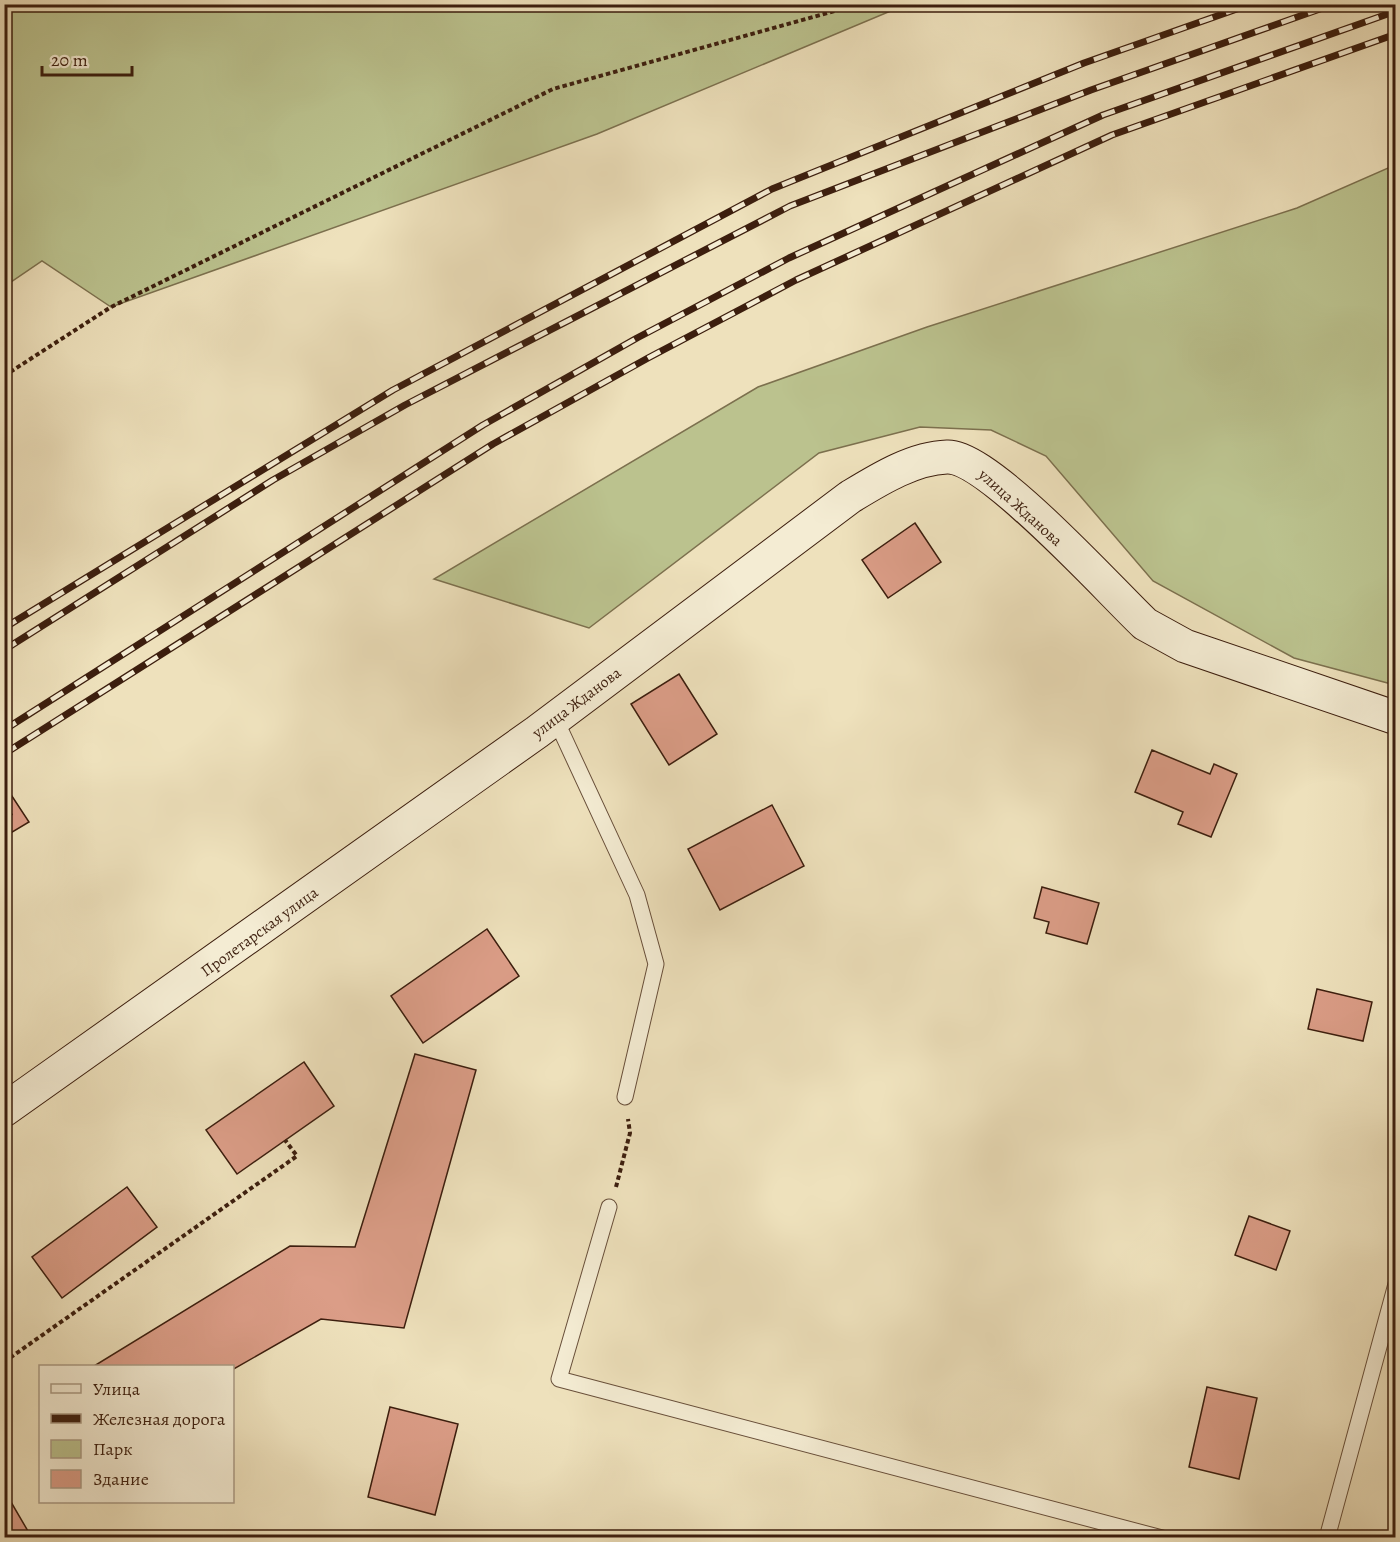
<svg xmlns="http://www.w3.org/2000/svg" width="1400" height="1542" font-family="Alegreya,serif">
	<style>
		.green { fill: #bbc28e; stroke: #7c704e; stroke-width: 1.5 }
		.building { fill: #db9d87; stroke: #3c1e0e; stroke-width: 1.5 }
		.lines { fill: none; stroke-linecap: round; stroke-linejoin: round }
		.lane-casing { stroke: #684f3a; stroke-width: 17 }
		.secondary-casing { stroke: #3c1e0e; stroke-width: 35 }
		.path { stroke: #3c1e0e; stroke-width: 4; stroke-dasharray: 4.5 3; stroke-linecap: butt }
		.lane { stroke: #f4ecd3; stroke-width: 15 }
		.secondary { stroke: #f4ecd3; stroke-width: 33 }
		.rail-casing { stroke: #3c1e0e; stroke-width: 7 }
		.rail { stroke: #f4ecd3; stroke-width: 4.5; stroke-dasharray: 14; stroke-linecap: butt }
		.labels { text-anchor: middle; stroke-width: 4.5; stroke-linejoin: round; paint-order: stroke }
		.street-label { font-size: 16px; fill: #3c1e0e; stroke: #f4ecd3 }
	</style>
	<rect width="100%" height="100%" fill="#eee1bc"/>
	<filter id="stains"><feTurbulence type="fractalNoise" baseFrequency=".00333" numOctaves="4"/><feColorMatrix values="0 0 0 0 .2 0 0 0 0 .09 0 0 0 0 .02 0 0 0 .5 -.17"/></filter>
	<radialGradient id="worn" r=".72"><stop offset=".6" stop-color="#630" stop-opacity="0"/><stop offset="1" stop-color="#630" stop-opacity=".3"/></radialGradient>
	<!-- green -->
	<g class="green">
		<polygon points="5,4 905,4 905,5 597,134 111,307 42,261 5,286"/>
		<polygon points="1388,168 1396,173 1395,685 1294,658 1153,581 1046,456 991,430 920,427 819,453 589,628 434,579 758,387 927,327 1297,208"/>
	</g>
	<!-- building -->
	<g class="building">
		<polygon points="915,523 941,562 888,598 862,560"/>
		<polygon points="679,674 717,734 669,765 631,704"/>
		<polygon points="1152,750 1210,774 1214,764 1237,774 1211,837 1178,824 1183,812 1135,792"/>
		<polygon points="4,784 29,822 4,837"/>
		<polygon points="772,805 804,866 720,910 688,849"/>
		<polygon points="1042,887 1099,903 1087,944 1046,933 1049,922 1034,918"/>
		<polygon points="487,929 519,976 423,1043 391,996"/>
		<polygon points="1317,989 1372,1002 1363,1041 1308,1029"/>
		<polygon points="415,1054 476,1070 404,1328 321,1319 232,1370 232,1366 94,1366 290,1246 355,1247"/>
		<polygon points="304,1062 334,1106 237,1174 206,1130"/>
		<polygon points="127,1187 157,1227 62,1298 32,1257"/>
		<polygon points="1249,1216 1290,1231 1276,1270 1235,1255"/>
		<polygon points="1207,1387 1257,1398 1239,1479 1189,1467"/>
		<polygon points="390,1407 458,1424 435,1515 368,1497"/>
		<polygon points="4,1490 32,1538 4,1538"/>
	</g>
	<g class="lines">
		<defs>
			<g id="lane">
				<polyline points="555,718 637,895 656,964 625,1097"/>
				<polyline points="609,1207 559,1379 1162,1538"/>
				<polyline points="1327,1538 1396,1284"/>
			</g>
			<path id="secondary" d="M4,1110L537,732L850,497C878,480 913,458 947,457C988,455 1111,592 1145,624L1185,646L1396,718"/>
		</defs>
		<!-- lane casing -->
		<use href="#lane" class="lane-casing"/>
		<!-- secondary casing -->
		<use href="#secondary" class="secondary-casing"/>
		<!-- path -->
		<g class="path">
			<polyline points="4,376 111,307 553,89 860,4"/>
			<polyline points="4,818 12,813"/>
			<polyline points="616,1187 630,1133 628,1119"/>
			<polyline points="4,1362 297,1156 285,1140"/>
		</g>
		<!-- lane -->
		<use href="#lane" class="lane"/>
		<!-- secondary -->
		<use href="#secondary" class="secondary"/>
		<defs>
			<g id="rail">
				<polyline points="4,628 393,390 772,189 1084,63 1251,4"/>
				<polyline points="4,650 273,480 405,405 790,206 1091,90 1334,4"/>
				<polyline points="4,730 483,425 637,338 789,258 1103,115 1396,11"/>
				<polyline points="4,754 493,444 648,358 796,280 1112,135 1396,34"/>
			</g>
		</defs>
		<!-- rail casing -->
		<use href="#rail" class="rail-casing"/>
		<!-- rail -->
		<use href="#rail" class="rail"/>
	</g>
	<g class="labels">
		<!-- street labels -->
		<g class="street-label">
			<text transform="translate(1021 507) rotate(42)" y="6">улица Жданова</text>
			<text transform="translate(576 702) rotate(-37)" y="6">улица Жданова</text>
			<text transform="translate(259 931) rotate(-36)" y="6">Пролетарская улица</text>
		</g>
	</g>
	<!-- margin -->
	<rect width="1400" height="1542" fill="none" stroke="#eee1bc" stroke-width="24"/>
	<rect x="6" y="6" width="1388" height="1530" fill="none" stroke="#3c1e0e" stroke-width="3"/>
	<rect x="12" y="12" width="1376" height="1518" fill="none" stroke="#3c1e0e" stroke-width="1.5"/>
	<!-- legend -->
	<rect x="39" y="1365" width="195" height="138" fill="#f4ecd3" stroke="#aa9a84" stroke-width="1.5"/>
	<rect x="51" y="1384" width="30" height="9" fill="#f4ecd3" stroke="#aa9a84" stroke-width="1.5"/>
	<text x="93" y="1395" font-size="18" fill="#3c1e0e">Улица</text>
	<rect x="51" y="1414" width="30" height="9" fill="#3c1e0e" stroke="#aa9a84" stroke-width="1.5"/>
	<text x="93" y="1425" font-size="18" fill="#3c1e0e">Железная дорога</text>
	<rect x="51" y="1440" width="30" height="18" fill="#bbc28e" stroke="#aa9a84" stroke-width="1.5"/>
	<text x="93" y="1455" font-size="18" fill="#3c1e0e">Парк</text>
	<rect x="51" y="1470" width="30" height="18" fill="#db9d87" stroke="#aa9a84" stroke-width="1.5"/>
	<text x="93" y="1485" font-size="18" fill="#3c1e0e">Здание</text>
	<!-- scale -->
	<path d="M42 66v9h90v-9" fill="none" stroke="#3c1e0e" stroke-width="3"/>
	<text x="51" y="66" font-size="18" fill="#3c1e0e" stroke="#f4ecd3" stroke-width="4.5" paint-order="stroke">20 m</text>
	<rect width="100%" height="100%" filter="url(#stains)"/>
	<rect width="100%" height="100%" fill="url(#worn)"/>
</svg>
